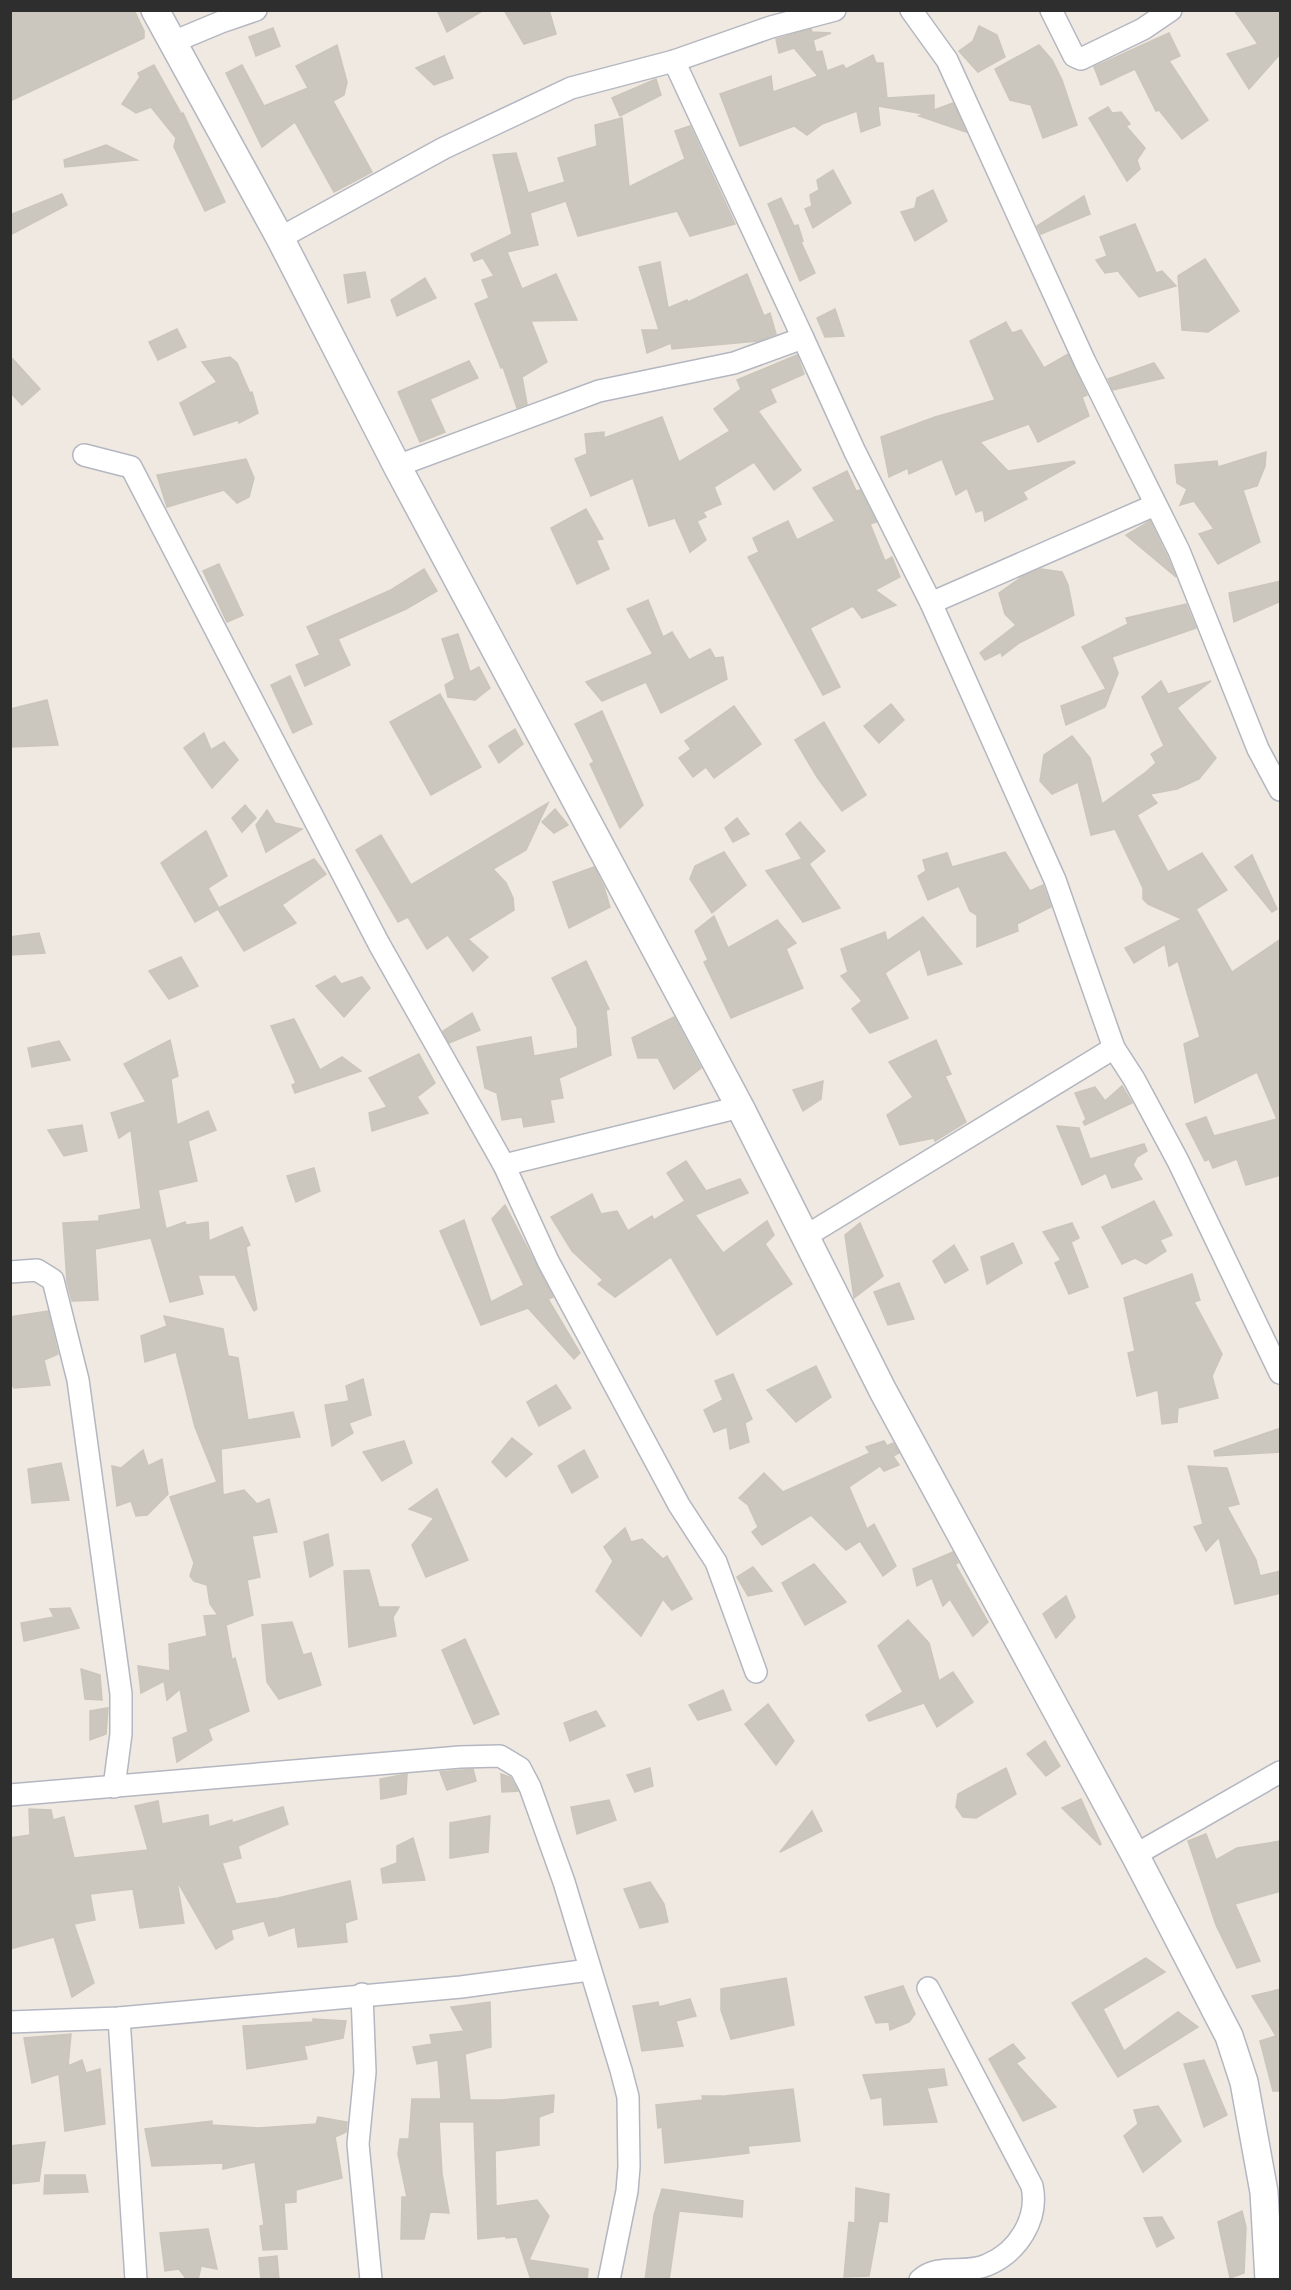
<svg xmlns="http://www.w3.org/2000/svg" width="1291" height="2290" font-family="Helvetica,sans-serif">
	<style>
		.building { fill: #cbc7bf; stroke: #cbc5ba; stroke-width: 1.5 }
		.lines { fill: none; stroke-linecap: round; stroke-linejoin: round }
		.minor-casing { stroke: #b4b7c1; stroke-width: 24 }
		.tertiary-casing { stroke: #b4b7c1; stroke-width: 30 }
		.minor { stroke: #fff; stroke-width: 21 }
		.tertiary { stroke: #fff; stroke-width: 27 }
	</style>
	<rect width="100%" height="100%" fill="#efe9e1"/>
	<!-- building -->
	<g class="building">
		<polygon points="10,10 134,10 144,31 144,38 10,101"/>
		<polygon points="437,10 484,10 447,32"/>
		<polygon points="504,10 549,10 556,34 524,44"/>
		<polygon points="1234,10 1281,10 1281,53 1249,89 1227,54 1258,44"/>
		<polygon points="979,26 997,35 1005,57 978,72 959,51 973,41"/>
		<polygon points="273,28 280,46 256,56 249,37"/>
		<polygon points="811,29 812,32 831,33 813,40 816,52 822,51 827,71 843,65 846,69 873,55 876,63 883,63 887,98 934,95 934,110 953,103 966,132 919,116 924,114 878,106 880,125 861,132 857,111 822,124 807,135 794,126 740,146 720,94 771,76 773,92 818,76 794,48 779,53 776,39"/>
		<polygon points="1169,33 1180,56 1169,61 1208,120 1182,139 1159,110 1156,111 1135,69 1101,85 1094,67"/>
		<polygon points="337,45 347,82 344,95 333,101 372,172 334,192 295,122 262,147 226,73 242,65 264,106 308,88 296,66"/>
		<polygon points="1039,45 1052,60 1062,80 1077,125 1043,138 1031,105 1010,100 995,69"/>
		<polygon points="444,56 453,78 434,85 416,68"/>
		<polygon points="154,65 182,115 183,113 225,202 205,211 174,147 176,138 151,107 136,113 122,104 140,77 138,73"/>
		<polygon points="656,79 661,95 620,116 612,98"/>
		<polygon points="1108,107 1112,113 1121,112 1130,124 1126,126 1145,148 1137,160 1140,169 1127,181 1089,118"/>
		<polygon points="622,118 629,187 685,159 675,131 690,126 735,224 690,236 677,211 578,236 566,201 530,213 538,245 507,252 522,289 556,274 577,320 531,321 547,362 522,377 527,404 517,408 503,367 501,368 475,304 489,298 482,280 494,276 483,258 474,261 471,254 512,234 493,155 516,153 528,193 565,182 558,158 597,146 595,125"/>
		<polygon points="106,145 137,160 65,167 64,160"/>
		<polygon points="833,170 851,203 813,228 805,209 812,206 810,195 819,190 817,180"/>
		<polygon points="933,190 947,221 915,241 901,212 915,208 917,198"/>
		<polygon points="62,194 67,205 10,235 10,215"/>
		<polygon points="1084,196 1090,214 1041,234 1037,226"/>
		<polygon points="781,198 794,226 798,225 803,241 801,242 815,273 800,281 768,204"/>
		<polygon points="1135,224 1156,273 1162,271 1176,286 1139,297 1118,271 1105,273 1096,260 1107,256 1100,237"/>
		<polygon points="1205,259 1239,311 1208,332 1182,330 1178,276"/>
		<polygon points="660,262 668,308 687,300 688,302 747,274 764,316 770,313 776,334 758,341 672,349 671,343 647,353 642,330 659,330 639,267"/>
		<polygon points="365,272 370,297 348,303 344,275"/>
		<polygon points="425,278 436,298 397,316 391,300"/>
		<polygon points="835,309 844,336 825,337 817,318"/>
		<polygon points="1006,322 1012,333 1021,330 1044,368 1068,354 1087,395 1082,397 1089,416 1038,442 1029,424 980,442 1008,471 1074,461 1075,463 1023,492 1027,499 985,521 983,510 976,512 967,488 956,495 942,459 909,474 908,468 889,477 881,437 935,417 995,400 970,341"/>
		<polygon points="177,329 186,347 158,360 149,342"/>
		<polygon points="797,355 804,374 770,389 776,402 758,411 801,470 774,490 754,462 714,487 721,504 703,512 706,517 697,521 706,540 690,552 675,518 649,526 633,478 591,496 575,459 587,454 585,434 604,432 604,438 662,417 679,462 730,431 714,409 741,389 737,380"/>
		<polygon points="10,356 40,389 22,405 10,392"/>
		<polygon points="230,357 237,363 250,393 252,392 258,413 239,423 238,420 194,435 180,403 217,382 202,362"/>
		<polygon points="469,361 478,378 430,399 445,432 420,442 398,392"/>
		<polygon points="1154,363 1164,378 1113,390 1108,379"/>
		<polygon points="1266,452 1265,466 1257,486 1243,490 1260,542 1218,564 1199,534 1214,529 1194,501 1180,505 1187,489 1177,483 1175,465 1217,461 1218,467"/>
		<polygon points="246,459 254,478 249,497 237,503 224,490 167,507 157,475"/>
		<polygon points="847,471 856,491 860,490 876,522 870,524 885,561 892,557 900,577 875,590 896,605 862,618 853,606 810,628 840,687 823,695 748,557 759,552 753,538 788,521 797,540 835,521 813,488"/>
		<polygon points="586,509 603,539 596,540 609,569 577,584 551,528"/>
		<polygon points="1150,521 1167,556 1176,577 1126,535"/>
		<polygon points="219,564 243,615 227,622 203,571"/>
		<polygon points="424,569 437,591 406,609 338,639 350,665 305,686 296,665 320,655 307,627 391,590"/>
		<polygon points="1041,569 1062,572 1068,585 1074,615 1019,643 1002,656 1001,652 985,660 980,653 1016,625 1005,614 999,593 1022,577"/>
		<polygon points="1281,581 1281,601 1234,622 1229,593"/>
		<polygon points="648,600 663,637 672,632 689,660 710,649 715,658 723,657 727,679 661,713 646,682 602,701 586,682 653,654 627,609"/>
		<polygon points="1186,604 1196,628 1112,657 1118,673 1105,707 1066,725 1061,706 1106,689 1082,647 1128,624 1126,618"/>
		<polygon points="458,634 470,672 479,667 490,688 475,700 448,697 445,685 455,679 442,639"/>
		<polygon points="290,676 312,724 293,733 271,685"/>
		<polygon points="1161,681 1168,694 1211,681 1177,708 1216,758 1199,779 1177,789 1150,794 1157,803 1137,815 1168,872 1202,853 1227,890 1196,909 1232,972 1281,939 1281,1175 1246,1185 1237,1159 1213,1168 1209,1159 1205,1161 1186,1124 1206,1117 1214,1136 1277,1119 1257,1072 1195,1103 1184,1044 1200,1037 1178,961 1169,966 1165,944 1134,963 1125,948 1182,919 1148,904 1143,899 1143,888 1115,829 1091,835 1078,782 1052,794 1040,781 1044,755 1072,736 1090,758 1102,804 1146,772 1156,763 1151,754 1164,746 1142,697"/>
		<polygon points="440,694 481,767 431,795 390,722"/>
		<polygon points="47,700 58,745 10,747 10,709"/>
		<polygon points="891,704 904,720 879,743 864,726"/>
		<polygon points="734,706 761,744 714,778 706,767 693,777 679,758 691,749 685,741"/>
		<polygon points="602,711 643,805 620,828 590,764 594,762 575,724"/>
		<polygon points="824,722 866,795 842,811 817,777 795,740"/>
		<polygon points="515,729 523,744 499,763 489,746"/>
		<polygon points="204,733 211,750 224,742 238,760 212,788 184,748"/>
		<polygon points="548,803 526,850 493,869 506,883 513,898 514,910 468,939 488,957 473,971 448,935 427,949 408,917 398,922 356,850 381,835 411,885"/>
		<polygon points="245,805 256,818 242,832 232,818"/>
		<polygon points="555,809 568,825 554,833 542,822"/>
		<polygon points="267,810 275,823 302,829 266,852 256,825"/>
		<polygon points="737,818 749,834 733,842 725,828"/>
		<polygon points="800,822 825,851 809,864 840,908 803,922 766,871 802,859 786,834"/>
		<polygon points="206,831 227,876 208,888 219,908 314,859 326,874 282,905 296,923 244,951 218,909 195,922 161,863"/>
		<polygon points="724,852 746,885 712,913 690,879 695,866"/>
		<polygon points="1005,852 1030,891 1043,885 1051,907 1017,924 1018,931 977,947 977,915 970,911 959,886 928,900 918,876 926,871 923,860 947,853 952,867"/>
		<polygon points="1252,855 1277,909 1272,912 1235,867"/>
		<polygon points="594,867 604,887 610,907 569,928 553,882"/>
		<polygon points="714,916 728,948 777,920 796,943 786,949 803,988 731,1018 704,962 708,960 695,931"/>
		<polygon points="923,917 962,964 928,975 920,949 885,973 908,1018 870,1033 852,1009 862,1001 841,976 848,972 841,949 885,932 887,941"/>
		<polygon points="39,933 45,953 10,955 10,937"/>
		<polygon points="181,957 198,986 169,999 149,971"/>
		<polygon points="586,961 609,1009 606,1010 611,1055 559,1078 563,1098 550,1100 554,1122 524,1127 522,1117 502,1120 497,1093 485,1088 477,1047 531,1037 534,1056 578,1048 577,1028 552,978"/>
		<polygon points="335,976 341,984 362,977 370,988 344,1017 316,986"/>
		<polygon points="472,1013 480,1030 449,1043 443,1031"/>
		<polygon points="674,1017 701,1068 674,1089 658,1058 638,1058 632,1038"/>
		<polygon points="294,1019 320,1070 342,1057 361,1071 295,1093 292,1085 296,1083 271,1026"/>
		<polygon points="170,1040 178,1076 171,1079 177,1125 208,1111 216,1130 188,1141 197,1181 158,1190 166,1229 185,1222 186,1225 208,1222 209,1241 242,1227 250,1245 246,1247 257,1309 254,1311 235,1275 198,1275 203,1294 170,1302 151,1238 95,1249 98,1300 72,1301 67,1282 63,1223 99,1221 99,1216 141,1209 131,1130 119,1138 111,1113 146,1102 124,1064"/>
		<polygon points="936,1040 951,1074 945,1076 966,1122 935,1141 934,1138 900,1145 887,1115 913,1097 889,1062"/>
		<polygon points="59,1041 70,1060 32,1067 28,1048"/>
		<polygon points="419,1054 435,1083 417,1097 428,1113 372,1131 369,1113 387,1107 369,1078"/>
		<polygon points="823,1081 821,1099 803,1111 793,1090"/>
		<polygon points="1122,1086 1132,1103 1085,1125 1083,1122 1086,1119 1075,1093 1095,1087 1105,1101"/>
		<polygon points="82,1125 87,1151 64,1156 48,1130"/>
		<polygon points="1057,1126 1079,1128 1090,1159 1144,1144 1147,1151 1137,1157 1133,1165 1142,1179 1112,1188 1106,1173 1082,1185"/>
		<polygon points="686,1161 706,1191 740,1179 748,1193 695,1215 723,1253 767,1221 774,1235 765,1244 792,1284 717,1335 671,1257 615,1297 598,1284 603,1280 572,1251 551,1217 592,1194 601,1214 617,1211 628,1231 652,1216 654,1220 685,1201 667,1173"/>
		<polygon points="314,1168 320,1191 296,1202 287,1176"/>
		<polygon points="1154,1201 1172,1235 1160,1240 1166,1251 1146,1264 1135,1258 1122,1264 1102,1227"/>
		<polygon points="505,1205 553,1297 548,1299 580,1353 574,1359 528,1308 481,1325 440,1231 464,1220 491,1302 524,1285 492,1219"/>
		<polygon points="860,1223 883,1276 854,1298 845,1235"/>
		<polygon points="1072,1223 1079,1238 1071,1242 1088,1287 1069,1294 1055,1263 1061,1260 1043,1232"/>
		<polygon points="1013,1243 1022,1263 987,1284 981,1257"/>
		<polygon points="954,1245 968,1270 945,1283 933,1261"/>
		<polygon points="1192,1274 1200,1300 1194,1302 1222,1354 1212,1376 1218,1398 1178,1408 1177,1422 1162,1424 1158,1390 1137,1396 1128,1353 1135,1351 1124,1298"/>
		<polygon points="899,1283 914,1319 888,1325 874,1292"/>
		<polygon points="48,1311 58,1354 44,1360 50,1385 14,1388 10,1381 10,1317"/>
		<polygon points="164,1316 223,1329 228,1356 238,1358 248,1420 293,1412 300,1437 221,1449 223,1495 244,1490 257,1504 269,1499 277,1532 252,1536 260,1577 247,1580 253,1615 226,1625 232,1660 235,1658 249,1711 208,1729 212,1740 177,1762 173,1738 188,1732 180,1689 167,1700 164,1681 141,1693 138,1666 170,1671 169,1644 207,1636 204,1616 218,1615 210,1604 207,1585 194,1581 190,1576 194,1563 170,1497 217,1482 195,1427 176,1352 145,1362 141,1336 167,1326"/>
		<polygon points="816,1366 831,1397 796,1422 767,1390"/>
		<polygon points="733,1374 752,1419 745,1423 749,1442 730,1449 727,1427 714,1432 704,1410 723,1400 715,1381"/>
		<polygon points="363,1379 371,1415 349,1423 353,1433 332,1446 325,1405 349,1401 346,1386"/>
		<polygon points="556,1385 571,1408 539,1426 527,1402"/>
		<polygon points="1281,1428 1281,1452 1215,1456 1214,1451"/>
		<polygon points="512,1438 532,1454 506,1477 492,1462"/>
		<polygon points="404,1441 412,1463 382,1481 363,1452"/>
		<polygon points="884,1441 887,1446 893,1443 899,1453 893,1456 899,1465 884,1471 880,1466 849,1487 867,1529 874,1524 896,1566 883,1576 860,1541 846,1550 811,1515 762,1545 752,1532 758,1527 748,1505 739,1498 764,1473 783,1492 870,1453 866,1447"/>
		<polygon points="143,1450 148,1466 162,1459 168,1494 147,1515 136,1516 131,1501 117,1506 112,1466 121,1468"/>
		<polygon points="584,1450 598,1477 572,1493 558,1466"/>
		<polygon points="61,1463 69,1500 32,1503 28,1469"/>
		<polygon points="1188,1466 1227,1468 1239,1504 1227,1507 1256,1560 1260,1576 1281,1571 1281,1593 1235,1604 1219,1537 1206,1551 1194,1527 1203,1524"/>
		<polygon points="437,1489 468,1560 426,1577 412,1545 434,1518 409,1509"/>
		<polygon points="625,1528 631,1542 642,1539 663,1559 667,1556 692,1599 672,1610 663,1599 641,1636 596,1591 613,1561 604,1547"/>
		<polygon points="328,1534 333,1565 310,1577 304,1542"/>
		<polygon points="953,1552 958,1563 955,1564 988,1622 973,1636 950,1599 943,1606 932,1578 917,1586 913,1569"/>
		<polygon points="814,1564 846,1602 805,1625 782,1583"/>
		<polygon points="753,1567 772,1591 748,1596 737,1577"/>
		<polygon points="369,1570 379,1607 399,1607 393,1617 396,1636 349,1647 344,1571"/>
		<polygon points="1066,1596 1075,1617 1056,1638 1043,1614"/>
		<polygon points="70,1608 79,1628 24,1641 21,1623 54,1617 50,1609"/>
		<polygon points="908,1620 929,1643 939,1681 953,1672 973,1702 937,1727 924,1703 869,1721 866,1715 903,1692 878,1646"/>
		<polygon points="292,1622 303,1655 311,1653 321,1685 279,1699 267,1682 262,1625"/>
		<polygon points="465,1639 499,1714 474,1724 442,1650"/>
		<polygon points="81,1669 100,1675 102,1700 85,1699"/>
		<polygon points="723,1690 731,1710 698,1720 689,1705"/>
		<polygon points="768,1704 794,1741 776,1765 745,1724"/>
		<polygon points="108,1708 106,1734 90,1740 90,1711"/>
		<polygon points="596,1711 605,1726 570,1741 564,1723"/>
		<polygon points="1045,1741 1060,1766 1046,1776 1027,1754"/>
		<polygon points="650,1768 653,1786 635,1792 627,1775"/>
		<polygon points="1006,1768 1016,1794 976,1818 963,1817 956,1807 958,1794"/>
		<polygon points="473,1769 476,1781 447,1790 440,1772"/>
		<polygon points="407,1774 406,1794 381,1799 380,1779"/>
		<polygon points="501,1774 510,1777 518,1791 502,1792"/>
		<polygon points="1081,1799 1101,1844 1100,1845 1062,1808"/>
		<polygon points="609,1800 616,1820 577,1834 571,1807"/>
		<polygon points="158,1801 162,1824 208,1815 209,1827 232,1820 232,1823 283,1807 288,1824 238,1846 241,1858 222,1863 236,1904 278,1898 350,1881 357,1919 345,1923 347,1942 298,1947 295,1927 269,1936 264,1921 231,1930 233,1939 216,1949 177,1881 184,1923 140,1928 133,1889 90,1894 95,1920 74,1924 94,1983 72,1997 54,1937 10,1949 10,1838 30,1835 29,1809 51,1810 53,1820 64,1817 74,1858 148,1850 135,1806"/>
		<polygon points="812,1811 822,1831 780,1852 802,1824"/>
		<polygon points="490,1816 488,1852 450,1858 450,1823"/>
		<polygon points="1206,1834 1216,1860 1237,1848 1281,1841 1281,1891 1235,1904 1260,1961 1237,1968 1216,1925 1188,1841"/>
		<polygon points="413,1838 425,1880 383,1883 381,1869 397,1863 397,1846"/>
		<polygon points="650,1882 664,1904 668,1922 640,1928 624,1889"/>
		<polygon points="1146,1958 1165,1972 1103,2009 1124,2051 1178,2012 1198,2027 1118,2077 1072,2003"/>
		<polygon points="786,1978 794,2025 731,2039 721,2010 721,1989"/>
		<polygon points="903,1986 915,2014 909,2022 890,2030 889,2022 876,2023 865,1997"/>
		<polygon points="1281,1989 1281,2091 1273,2091 1260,2041 1276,2036 1252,1996"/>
		<polygon points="690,1999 696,2016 676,2021 683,2046 642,2051 633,2006 658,2002 659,2007"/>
		<polygon points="490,2002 491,2047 465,2054 470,2100 501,2100 554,2095 553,2112 539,2117 539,2145 495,2151 496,2206 537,2200 549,2216 529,2260 588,2269 587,2280 531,2280 517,2237 506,2238 506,2236 478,2239 474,2122 439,2122 442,2174 449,2213 430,2212 424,2239 401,2239 402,2197 407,2197 398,2154 400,2139 409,2139 412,2099 441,2099 438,2060 417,2064 413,2047 432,2044 430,2035 464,2031 451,2007"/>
		<polygon points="313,2019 346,2021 343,2038 304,2046 307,2059 247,2069 243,2026 313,2022"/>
		<polygon points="71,2034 68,2066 82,2060 86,2073 100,2069 105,2124 65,2131 59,2074 32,2083 24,2038"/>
		<polygon points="1013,2044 1025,2058 1016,2063 1056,2107 1023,2121 989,2059"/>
		<polygon points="1204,2060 1227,2115 1204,2127 1184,2064"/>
		<polygon points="944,2069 947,2085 927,2088 937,2122 884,2125 882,2097 871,2099 863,2075"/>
		<polygon points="793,2089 800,2141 748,2146 749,2153 665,2163 662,2127 658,2128 656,2105 703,2100 702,2096 723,2096 726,2103 725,2096"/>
		<polygon points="1158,2106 1181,2141 1143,2172 1124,2136 1138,2124 1134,2110"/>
		<polygon points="318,2117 347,2122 346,2132 335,2137 342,2178 296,2190 296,2202 284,2203 287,2249 263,2250 260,2226 264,2225 255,2162 223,2169 223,2163 152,2166 145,2129 212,2121 212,2125 258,2128 316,2124"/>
		<polygon points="45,2142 39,2181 10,2184 10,2146"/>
		<polygon points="45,2175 85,2175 88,2192 44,2194"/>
		<polygon points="856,2188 889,2194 887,2222 879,2221 869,2276 844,2277 849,2222 855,2223"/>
		<polygon points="662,2189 743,2201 742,2217 679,2211 669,2280 645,2280 654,2215"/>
		<polygon points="1242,2211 1246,2227 1244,2273 1230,2278 1218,2222"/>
		<polygon points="1162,2217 1174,2238 1157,2247 1144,2218"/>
		<polygon points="208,2229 217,2269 201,2266 198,2280 187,2280 179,2269 165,2271 160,2233"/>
		<polygon points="277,2256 279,2280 261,2280 259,2258"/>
	</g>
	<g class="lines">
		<defs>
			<g id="minor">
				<polyline points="911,10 947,60 1085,362 1179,551 1258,749 1280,790"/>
				<polyline points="1051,10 1074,56 1081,59 1143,29 1171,10"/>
				<polyline points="173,42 221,22 256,10"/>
				<polyline points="280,238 444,148 571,88 674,61 771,27 835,10"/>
				<polyline points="803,338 855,452 931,603 1055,880 1114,1048 806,1236"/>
				<polyline points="84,455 131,467 379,944 504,1165 740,1107"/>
				<polyline points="397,466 599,391 734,363 803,338 674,61"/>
				<polyline points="931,603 1155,505"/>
				<polyline points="1114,1048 1134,1079 1178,1161 1280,1373"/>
				<polyline points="504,1165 548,1261 679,1505 716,1562 756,1672"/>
				<polyline points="10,1272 37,1270 53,1280 78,1380 121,1694 121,1734 114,1787"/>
				<polyline points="10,1795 460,1757 500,1756 520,1768 530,1787 564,1882 621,2070 628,2097 629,2167 627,2191 609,2280"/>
				<polyline points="1135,1855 1280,1772"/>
				<polyline points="362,1994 365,2072 358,2144 371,2280"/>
				<polyline points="119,2018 136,2280"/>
				<polyline points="10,2022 119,2018 461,1987 589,1970"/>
				<path d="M920,2280C938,2263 965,2275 987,2265C1018,2252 1039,2219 1032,2186L928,1988"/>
			</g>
			<polyline id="tertiary" points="155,10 280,238 397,466 740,1107 883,1391 1135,1855 1229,2036 1244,2082 1264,2192 1269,2280"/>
		</defs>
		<!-- minor casing -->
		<use href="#minor" class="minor-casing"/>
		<!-- tertiary casing -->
		<use href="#tertiary" class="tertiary-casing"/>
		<!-- minor -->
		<use href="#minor" class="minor"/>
		<!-- tertiary -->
		<use href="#tertiary" class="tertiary"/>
	</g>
	<!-- border -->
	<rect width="1291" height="2290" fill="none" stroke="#2e2e2e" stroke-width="24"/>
</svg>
